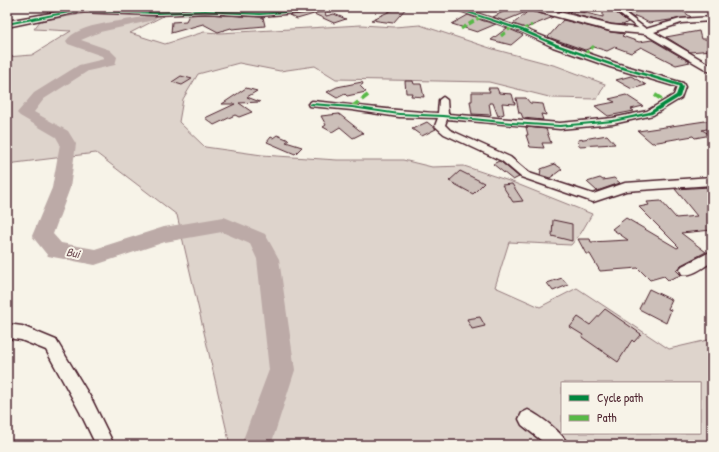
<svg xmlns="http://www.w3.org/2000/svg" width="719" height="452" font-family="'Patrick Hand',sans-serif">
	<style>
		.green { fill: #ded4cc; stroke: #947a7c; fill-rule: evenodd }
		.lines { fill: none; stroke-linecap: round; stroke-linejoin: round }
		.river { fill: #bcaaa7; fill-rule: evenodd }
		.building { fill: #ccbfb9; stroke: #4a1f2b }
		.minor-casing { stroke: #4a1f2b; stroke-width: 3 }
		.tertiary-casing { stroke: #4a1f2b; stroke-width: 3 }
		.minor { fill: #f7f3e8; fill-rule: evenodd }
		.tertiary { fill: #f7f3e8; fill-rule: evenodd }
		.quiet-far1 { stroke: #58b947; stroke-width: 3; stroke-dasharray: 6 3; stroke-linecap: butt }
		.quiet { stroke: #58b947; stroke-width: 4; stroke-dasharray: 8 4; stroke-linecap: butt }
		.cycleway-casing { stroke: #f7f3e8; stroke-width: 2 }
		.cycleway { fill: #00873e; fill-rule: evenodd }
		.labels { text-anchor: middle; stroke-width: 4; stroke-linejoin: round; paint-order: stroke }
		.water-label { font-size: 12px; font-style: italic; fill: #6c4950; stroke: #f7f3e8 }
	</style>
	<rect width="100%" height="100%" fill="#f7f3e8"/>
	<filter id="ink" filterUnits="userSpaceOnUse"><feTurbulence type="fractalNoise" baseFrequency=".025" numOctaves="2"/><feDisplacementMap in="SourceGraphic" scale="8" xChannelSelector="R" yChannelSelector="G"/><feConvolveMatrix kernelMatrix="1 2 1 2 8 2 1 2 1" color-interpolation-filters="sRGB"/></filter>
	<g filter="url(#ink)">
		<!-- green -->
		<path class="green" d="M122,7H181L130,33L165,44L204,32L220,33L361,25L394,27L420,25L493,49L557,66L605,84L597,99L553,98L489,82L336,79L315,66L280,71L239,63L198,74L183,99L179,122L205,147L262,155L337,160H403L432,167L464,166L512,182L592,214L581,233L571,245L509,242L495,287L540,307L577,288L669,349L712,339V445H230L177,215L96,153L7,164V57L32,55L71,31L34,29L40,21ZM562,383H700V433H562Z"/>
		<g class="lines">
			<!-- river -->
			<path class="river" d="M147,7H157L159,14L154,20L100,32L81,40L110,50L117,57L115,65L88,71L44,99L34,112L68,131L76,144L70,188L53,234L61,243L95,249L164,227L224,217L265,234L279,259L295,370L271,445H241L269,370L257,259L250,244L222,232L165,242L95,265L48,256L32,236L52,188L60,144L56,137L20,116L17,113L34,93L79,65L104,59L102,56L68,44L66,41C79,22 125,22 146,16L148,13Z"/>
		</g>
		<!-- building -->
		<g class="building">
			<polygon points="194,7 259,7 261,10 193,8"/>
			<polygon points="399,7 407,7 393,23 371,20"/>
			<polygon points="513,7 525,7 527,10 553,17 526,28 513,24 526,13 526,12 504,21 493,17"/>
			<polygon points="545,7 578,7 573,10 603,17 603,7 609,7 628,22 623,25 611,24 569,13 571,11 566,12"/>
			<polygon points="619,7 673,7 680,9 691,17 649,23 640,18 635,16 634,18"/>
			<polygon points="325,12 326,16 334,14 346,19 334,23 314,14 297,19 289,15"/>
			<polygon points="205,14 263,17 265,26 232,29 231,28 218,32 203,24 171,33 172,22 186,21 189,15"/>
			<polygon points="468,15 484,21 496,24 477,32 452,24"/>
			<polygon points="563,20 611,32 624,34 622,36 639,42 652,40 690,62 676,65 641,47 631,53 615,47 607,51 594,47 585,50 548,37"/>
			<polygon points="507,28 523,35 511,45 491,40"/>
			<polygon points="699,31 701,39 706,39 712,43 712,50 690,52 666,37"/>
			<polygon points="181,76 192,79 182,85 172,82"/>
			<polygon points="631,76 646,85 632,89 616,80"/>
			<polygon points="405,81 413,81 414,84 421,84 424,97 411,96 412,93 406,93"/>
			<polygon points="362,82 363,84 360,86 366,92 347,96 345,94 337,98 327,92 337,87"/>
			<polygon points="246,88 257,91 247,97 260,102 239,103 252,112 239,117 235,115 214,125 205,118 235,104 222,104"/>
			<polygon points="488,88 497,88 499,93 512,94 515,104 502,103 504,114 498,116 493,103 489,103 491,115 472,114 470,101 472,101 472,92 490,92"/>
			<polygon points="626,95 643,106 631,109 634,111 608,116 595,106 615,102 609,99"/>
			<polygon points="516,98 526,98 530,103 543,104 546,115 541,114 543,120 523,118 521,113 519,113"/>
			<polygon points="339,114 363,133 353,138 340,127 332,132 323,127 326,125 321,116"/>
			<polygon points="712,120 712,128 702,130 711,135 695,138 693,136 652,143 638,131"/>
			<polygon points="427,122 436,129 422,136 412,129"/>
			<polygon points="526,127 546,129 551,143 542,143 544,148 530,147 526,135 528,135"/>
			<polygon points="277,135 289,140 286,142 302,147 295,154 267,142 271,137 273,138"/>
			<polygon points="607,135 615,144 579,146 578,140"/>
			<polygon points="499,161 501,162 519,177 513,180 493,164"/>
			<polygon points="555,164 562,169 550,178 540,175 541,169"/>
			<polygon points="460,171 484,183 473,194 449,181"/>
			<polygon points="600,178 603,180 614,178 620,183 597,191 587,182"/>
			<polygon points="512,184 523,201 513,202 502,185"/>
			<polygon points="710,187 712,189 712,230 681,233 706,252 681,265 679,269 676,270 681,275 668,280 664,276 650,280 638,268 600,271 590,254 586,254 578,239 590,239 591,242 628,240 612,229 626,218 677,248 679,247 639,207 649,205 647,202 661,201 676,218 697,216 675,189"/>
			<polygon points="553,220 572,224 572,241 552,236"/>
			<polygon points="562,278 568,285 553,291 547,283"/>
			<polygon points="649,289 672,300 668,309 671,310 666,323 639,309"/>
			<polygon points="605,309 641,334 634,342 632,340 618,362 582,337 583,335 570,327 578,317 590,325"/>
			<polygon points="480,317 485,326 472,329 467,319"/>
		</g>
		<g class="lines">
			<defs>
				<g id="minor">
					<path d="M449,7H458L524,29L559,43L616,63L683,83L685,87L681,98L653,115L613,124L560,129L447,119L445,125L450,130L510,157L529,173L593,194L625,183L712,177V185L626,191L593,202L521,177L502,161L444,134L435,126L438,118L399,117L352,110L309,106L308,104L312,101C354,105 396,111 438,113L439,100L443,97L447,100L448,114L560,123L613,118L647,111L674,95L677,87L610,67L553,47L520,31Z"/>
					<polygon points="610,7 617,7 650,32 645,33"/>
					<path d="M712,251V262C703,267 692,277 682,274L680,270L682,266Z"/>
					<polygon points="7,324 22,326 56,340 92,400 114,445 96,445 80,412 46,350 21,340 7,338"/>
					<path d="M528,410C540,416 563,433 568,445H547L522,425L519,419L522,413Z"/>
				</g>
				<g id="tertiary">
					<polygon points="316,7 349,7 345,9 260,16 205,13 156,15 79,12 7,27 7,21 79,8 156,11 205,9 260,12"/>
					<polygon points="526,7 539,7 611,25 646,29 680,19 712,17 712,21 681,23 654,32 712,66 712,73 645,34 611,31 527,9"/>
				</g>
			</defs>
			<!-- minor casing -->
			<use href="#minor" class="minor-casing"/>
			<!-- tertiary casing -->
			<use href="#tertiary" class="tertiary-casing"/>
			<!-- minor -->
			<use href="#minor" class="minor"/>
			<!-- tertiary -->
			<use href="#tertiary" class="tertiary"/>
			<!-- quiet-far1 -->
			<g class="quiet-far1">
				<polyline points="471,13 488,8"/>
				<polyline points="461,29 482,16"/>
				<polyline points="522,30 532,25"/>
				<polyline points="501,36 512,27"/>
				<polyline points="584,55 594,46"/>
			</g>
			<!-- quiet -->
			<g class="quiet">
				<polyline points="655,95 668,103"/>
				<polyline points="352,107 368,95"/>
			</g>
			<defs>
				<g id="cycleway">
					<polygon points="334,7 347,7 345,8 260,15 205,12 156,14 79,11 7,25 7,23 79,9 156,12 205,10 260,13"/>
					<polygon points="450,7 455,7 523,29 557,44 614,64 681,84 683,87 680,97 652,114 613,122 560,127 512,124 443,117 399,115 352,108 310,105 310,104 312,103 352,106 399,113 443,115 512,122 560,125 613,120 649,112 676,95 679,87 678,86 612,66 555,46 521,31"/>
				</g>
			</defs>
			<!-- cycleway casing -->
			<use href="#cycleway" class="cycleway-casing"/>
			<!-- cycleway -->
			<use href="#cycleway" class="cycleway"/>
		</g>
	</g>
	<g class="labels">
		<!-- water labels -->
		<g class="water-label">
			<text transform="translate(73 253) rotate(10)" y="4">Bui</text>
		</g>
	</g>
	<!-- margin -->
	<rect width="719" height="452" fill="none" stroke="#f7f3e8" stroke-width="24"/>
	<rect x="12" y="12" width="695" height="428" fill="none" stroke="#4a1f2b" stroke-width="1.5" filter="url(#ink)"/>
	<!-- legend -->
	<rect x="561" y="382" width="140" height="52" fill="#f7f3e8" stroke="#b29e9c"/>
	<rect x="569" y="395" width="20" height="6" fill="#00873e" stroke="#b29e9c"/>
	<text x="597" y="402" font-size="12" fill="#4a1f2b">Cycle path</text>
	<rect x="569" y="415" width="20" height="6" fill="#58b947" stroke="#b29e9c"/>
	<text x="597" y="422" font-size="12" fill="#4a1f2b">Path</text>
</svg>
